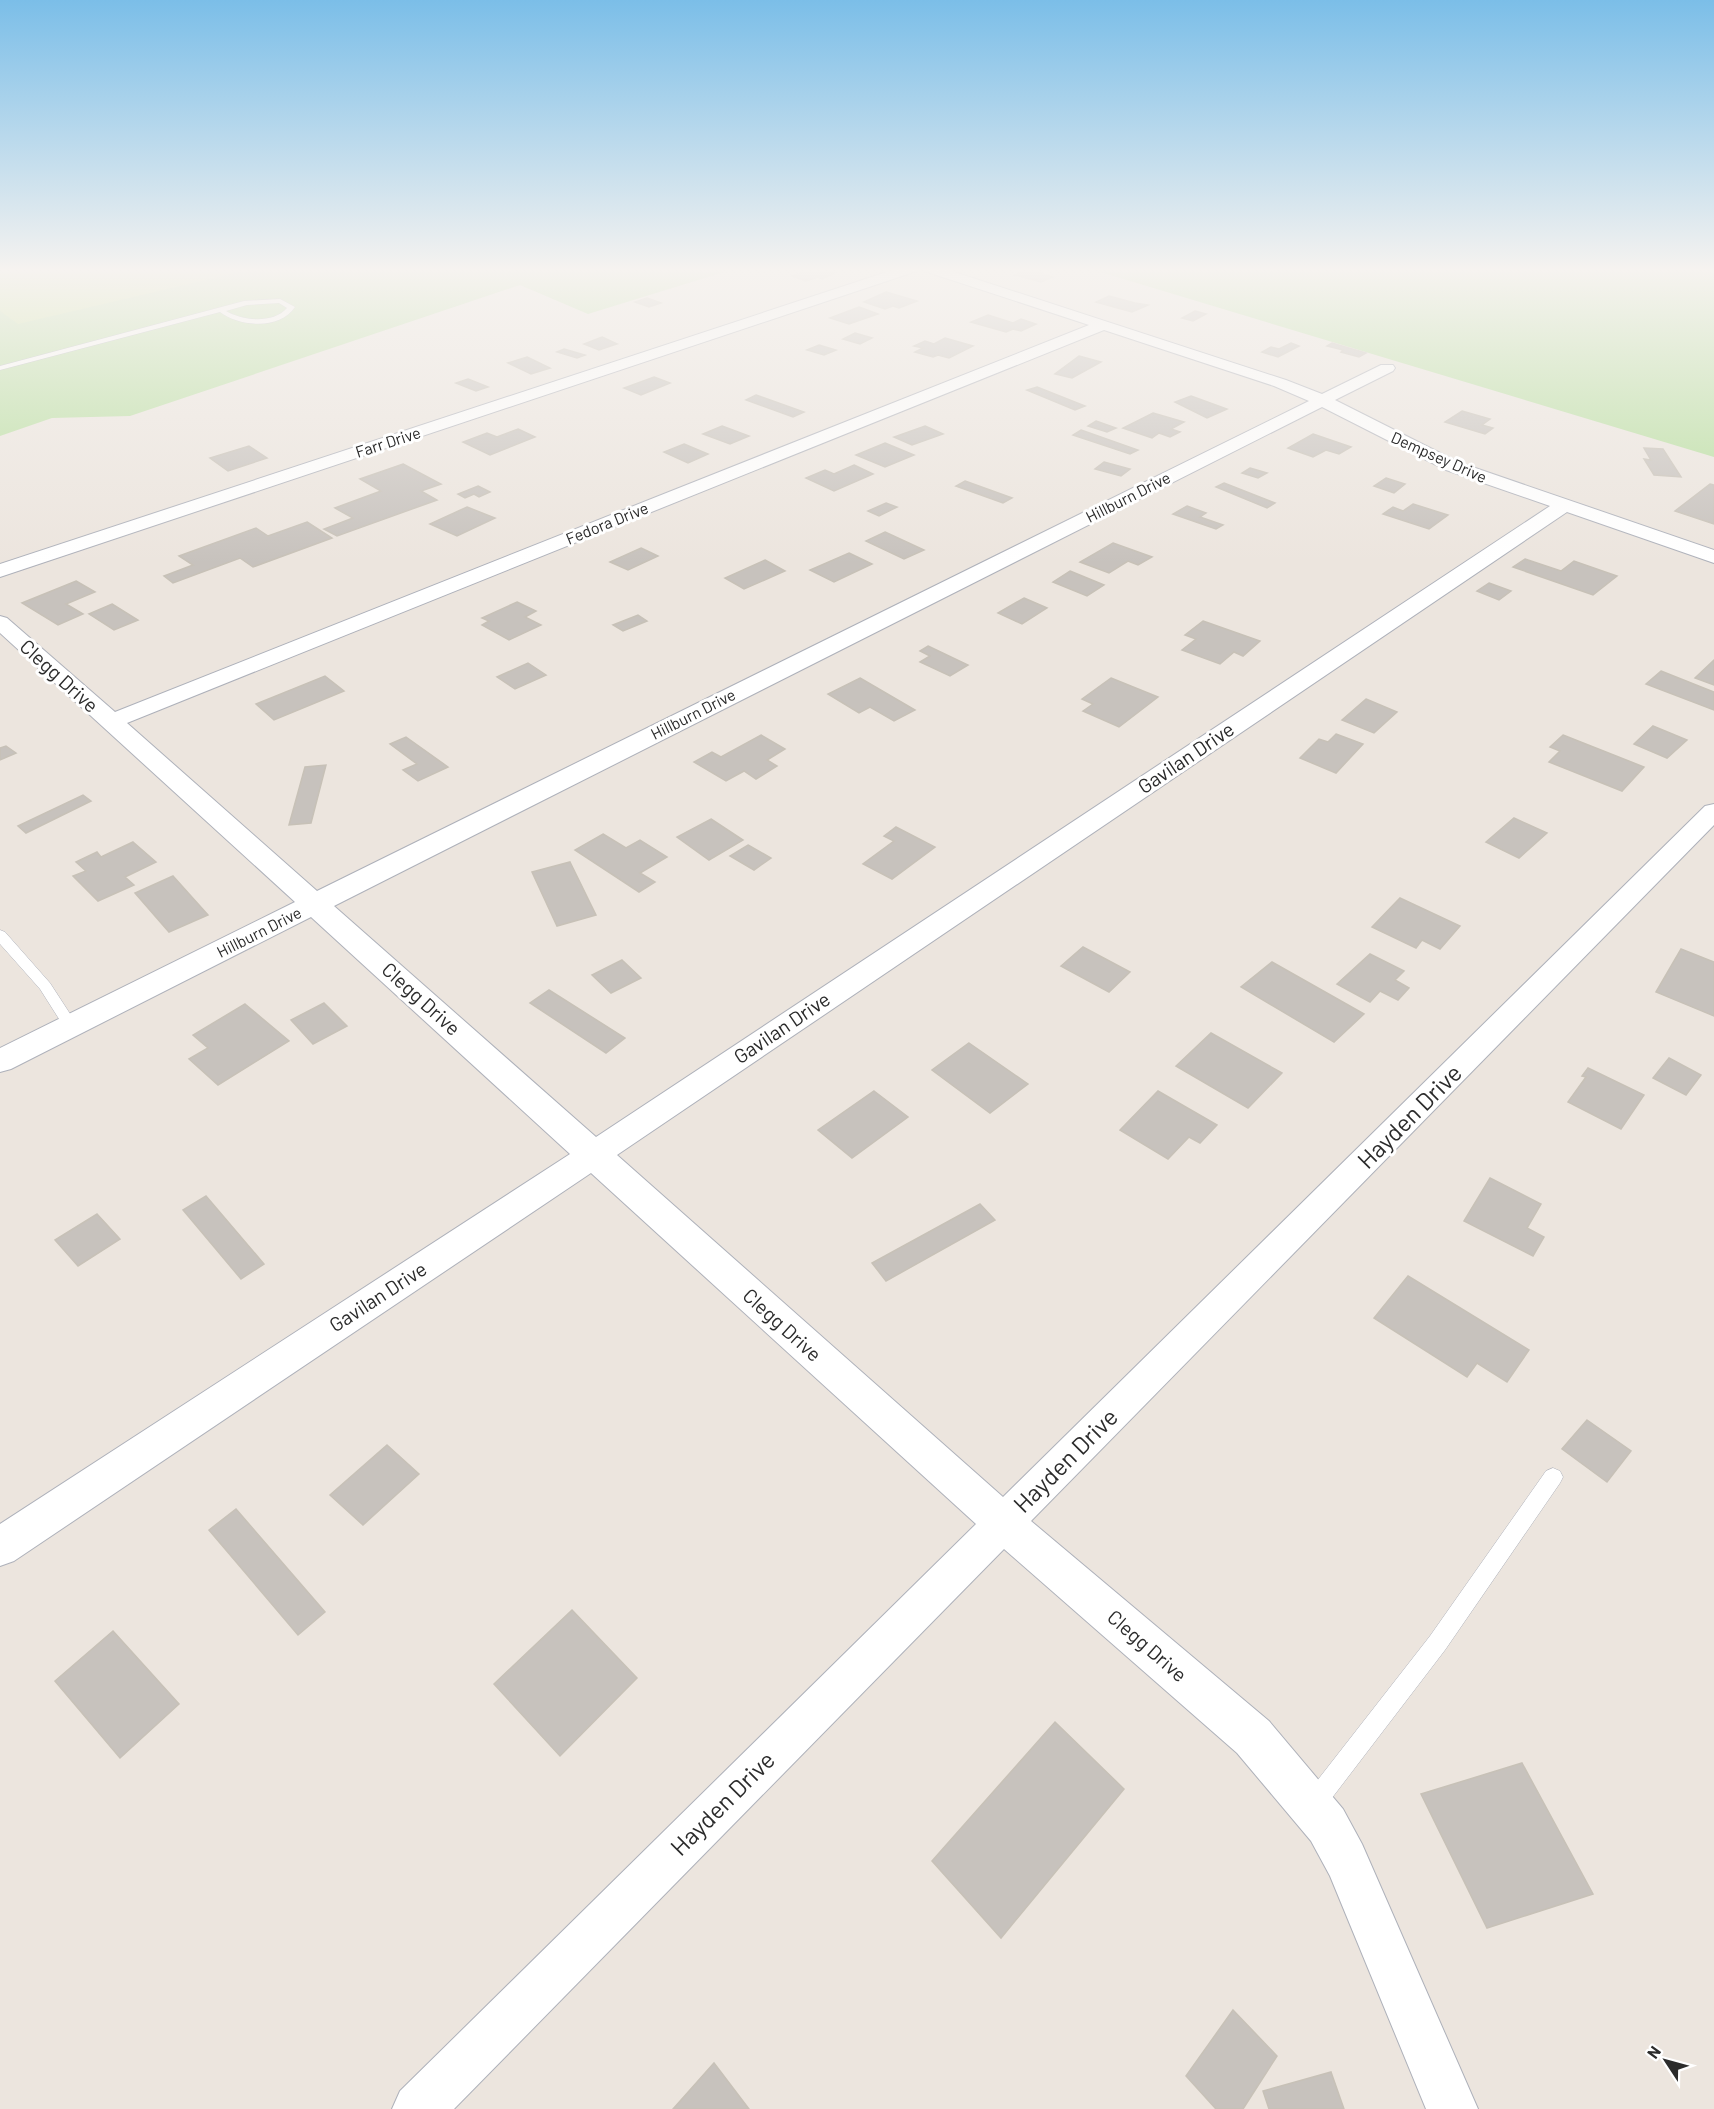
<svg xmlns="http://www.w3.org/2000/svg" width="1714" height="2109" font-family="Barlow,sans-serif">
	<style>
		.green { fill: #b7de9e }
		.pitch { fill: #c9e59a }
		.building { fill: #c7c2bd; stroke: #c7c1b7; stroke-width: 1.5 }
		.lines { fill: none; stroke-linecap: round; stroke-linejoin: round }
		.service-casing { stroke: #aeb1ba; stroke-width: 1 }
		.minor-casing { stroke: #aeb1ba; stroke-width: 2 }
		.service { fill: #fff; fill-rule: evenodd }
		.minor { fill: #fff; fill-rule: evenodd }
		.labels { text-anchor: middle; stroke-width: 6; stroke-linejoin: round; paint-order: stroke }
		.far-street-label { font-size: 16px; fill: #2b2b2b; stroke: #fff }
		.street-label { font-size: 20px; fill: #2b2b2b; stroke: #fff }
		.near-street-label { font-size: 24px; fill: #2b2b2b; stroke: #fff }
	</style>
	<rect width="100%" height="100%" fill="#ece5de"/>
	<!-- green -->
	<g class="green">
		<polygon points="0,268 737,268 588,314 520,285 130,416 52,418 0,436"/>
		<polygon points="1087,268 1714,268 1714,457"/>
	</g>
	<!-- pitch -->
	<polygon class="pitch" points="0,268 257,268 18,324 0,311"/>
	<!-- building -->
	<g class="building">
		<polygon points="799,268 825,268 836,272 822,279 818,277 806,281 792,276 804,272 795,269"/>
		<polygon points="1027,270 1053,277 1041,282 1015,275"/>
		<polygon points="886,292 917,301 899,308 893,306 885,309 864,302"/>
		<polygon points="1109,296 1135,303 1148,305 1132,312 1096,302"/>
		<polygon points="647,298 661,303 649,307 635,302"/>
		<polygon points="859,307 878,314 849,324 830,318"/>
		<polygon points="1195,311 1206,314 1193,321 1182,318"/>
		<polygon points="988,315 1013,323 1021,319 1036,324 1021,331 1013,329 1006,332 971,322"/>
		<polygon points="855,333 872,338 860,344 843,339"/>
		<polygon points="602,337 617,344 599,350 584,344"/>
		<polygon points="945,338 973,346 949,358 938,355 933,357 915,352 923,348 914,346 925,341 934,344"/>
		<polygon points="1291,343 1299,346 1278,357 1262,352 1271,347 1279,349"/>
		<polygon points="1332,343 1366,353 1359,357 1341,352 1343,350 1327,346"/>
		<polygon points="819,345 836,350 824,355 807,350"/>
		<polygon points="564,349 585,355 577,358 557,352"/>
		<polygon points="1079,356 1101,362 1072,378 1055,374"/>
		<polygon points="527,357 550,368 531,374 508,363"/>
		<polygon points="654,377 670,383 641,395 624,388"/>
		<polygon points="468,379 488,387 476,391 456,383"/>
		<polygon points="1037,387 1085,406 1075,410 1027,390"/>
		<polygon points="756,395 804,412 793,417 746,400"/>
		<polygon points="1191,396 1227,409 1207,418 1175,402"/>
		<polygon points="1462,411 1490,419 1482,425 1493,428 1485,434 1445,422"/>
		<polygon points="1153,413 1184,422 1171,429 1180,432 1170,437 1159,433 1152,438 1123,428"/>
		<polygon points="1096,421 1116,428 1107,432 1088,426"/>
		<polygon points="722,426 749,436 730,444 703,434"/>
		<polygon points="925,426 943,434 912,445 894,437"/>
		<polygon points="518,429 535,437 490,455 463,442 487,433 497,437"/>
		<polygon points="1081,430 1138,450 1130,454 1073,435"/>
		<polygon points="1313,434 1351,447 1339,454 1326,450 1313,457 1288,448"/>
		<polygon points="885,443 914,455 885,467 856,455"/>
		<polygon points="684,444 708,454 688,463 664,452"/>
		<polygon points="249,446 267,458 228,471 210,458"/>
		<polygon points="1644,448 1663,449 1681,477 1654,475 1644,459 1651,460"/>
		<polygon points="1104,462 1130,469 1121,476 1095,469"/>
		<polygon points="403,464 441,484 421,491 437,500 337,536 324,529 353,518 335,508 381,491 360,479"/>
		<polygon points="854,465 873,474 834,491 806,478 825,470 834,474"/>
		<polygon points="1250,468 1267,473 1258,478 1242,473"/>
		<polygon points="1386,478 1405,484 1394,493 1374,486"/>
		<polygon points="965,481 1012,498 1003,503 956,486"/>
		<polygon points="1224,483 1275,503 1267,508 1216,487"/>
		<polygon points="1710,484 1714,485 1714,524 1675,511"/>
		<polygon points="478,486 490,492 479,497 474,494 465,498 458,494"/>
		<polygon points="886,503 897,507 879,516 868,511"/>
		<polygon points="1413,504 1448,515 1429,529 1383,514 1393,507 1403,511"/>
		<polygon points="1187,506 1206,513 1200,517 1223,525 1216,529 1173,514"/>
		<polygon points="467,507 495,518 457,536 430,524"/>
		<polygon points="307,522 332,538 253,567 240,558 173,583 164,576 193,565 179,556 256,528 268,536"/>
		<polygon points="885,532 924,550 904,559 866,541"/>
		<polygon points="1113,543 1152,557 1138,565 1128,561 1109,573 1080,562"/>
		<polygon points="641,548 658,556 628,570 610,562"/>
		<polygon points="849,553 872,564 834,582 810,570"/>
		<polygon points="1525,559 1561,571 1574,561 1617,576 1593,595 1513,567"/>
		<polygon points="765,560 785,571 744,589 725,578"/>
		<polygon points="1070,571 1104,585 1087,596 1053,582"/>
		<polygon points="76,581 95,592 66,604 83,614 58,625 22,603"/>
		<polygon points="1489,583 1511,591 1499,600 1477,591"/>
		<polygon points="1024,598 1047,608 1022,624 998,613"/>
		<polygon points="517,602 536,611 525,617 541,625 509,640 482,625 489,621 482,618"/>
		<polygon points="112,604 138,620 114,630 89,614"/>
		<polygon points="638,615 647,621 623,631 613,625"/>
		<polygon points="1203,621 1260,641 1243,656 1234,652 1220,664 1182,650 1196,639 1185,635"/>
		<polygon points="928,646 968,665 950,676 920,662 930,656 920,651"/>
		<polygon points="1714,660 1714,685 1695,678"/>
		<polygon points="528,663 546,675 515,689 497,677"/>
		<polygon points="1661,671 1714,692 1714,710 1646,684"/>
		<polygon points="325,676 344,691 274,720 256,704"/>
		<polygon points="860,678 915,710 894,721 870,707 859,713 828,694"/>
		<polygon points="1111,678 1158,697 1119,727 1083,711 1093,704 1082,699"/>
		<polygon points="1366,699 1397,712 1374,733 1342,720"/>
		<polygon points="1653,726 1687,740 1667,758 1634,744"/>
		<polygon points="1336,734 1363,744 1336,773 1300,758 1319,739 1328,742"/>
		<polygon points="761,735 785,749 767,760 777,766 756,779 744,771 726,781 694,762 712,752 721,757"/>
		<polygon points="1563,735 1644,767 1622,791 1549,762 1560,751 1550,747"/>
		<polygon points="406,737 448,767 418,781 403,770 417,764 390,744"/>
		<polygon points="6,746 16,753 0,760 0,748"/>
		<polygon points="326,765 311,823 289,825 305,767"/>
		<polygon points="83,795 91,801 26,833 18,826"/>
		<polygon points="1514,818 1547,833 1519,858 1486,842"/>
		<polygon points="711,819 743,840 709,860 677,837"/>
		<polygon points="896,827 935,847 892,879 863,864 894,841 884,836"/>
		<polygon points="603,834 626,848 640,840 667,857 640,873 655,882 639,892 575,850"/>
		<polygon points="133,842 156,862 125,877 134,885 98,901 73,876 86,871 76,862 97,852 101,857"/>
		<polygon points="748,845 771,858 754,870 730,856"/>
		<polygon points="570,862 596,915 557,926 532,872"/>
		<polygon points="173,876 208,915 169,932 135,893"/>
		<polygon points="1400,898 1460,926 1440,949 1422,940 1416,948 1372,927"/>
		<polygon points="1083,947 1130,972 1109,992 1061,966"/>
		<polygon points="1681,949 1714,962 1714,1016 1656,992"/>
		<polygon points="1370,954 1404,971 1395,980 1409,988 1398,1000 1380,991 1370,1002 1337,984"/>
		<polygon points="622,960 641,978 611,993 592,975"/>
		<polygon points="1272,962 1364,1014 1334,1042 1241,987"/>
		<polygon points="549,990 625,1038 606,1053 530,1003"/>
		<polygon points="324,1003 347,1026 313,1044 291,1020"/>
		<polygon points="245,1004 289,1041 218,1085 189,1059 208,1048 193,1035"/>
		<polygon points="1211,1033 1282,1073 1248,1108 1176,1066"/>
		<polygon points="969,1043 1028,1084 990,1113 932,1070"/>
		<polygon points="1669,1058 1701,1075 1686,1095 1653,1078"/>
		<polygon points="1588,1068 1644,1095 1621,1129 1568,1102 1586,1077 1582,1076"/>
		<polygon points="874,1091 908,1117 852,1158 818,1130"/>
		<polygon points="1158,1091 1217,1125 1200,1143 1189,1137 1168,1159 1120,1130"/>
		<polygon points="1490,1178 1541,1204 1527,1228 1544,1237 1533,1256 1464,1221"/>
		<polygon points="206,1196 264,1264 241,1279 183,1210"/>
		<polygon points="980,1204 995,1220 886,1281 872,1263"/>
		<polygon points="97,1214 120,1239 78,1266 55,1240"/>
		<polygon points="1408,1276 1529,1350 1507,1382 1477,1363 1467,1377 1374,1318"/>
		<polygon points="1587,1420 1631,1451 1607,1482 1562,1449"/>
		<polygon points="387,1445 419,1474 363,1525 330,1495"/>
		<polygon points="236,1509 325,1612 298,1635 209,1530"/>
		<polygon points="572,1610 637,1678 560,1756 494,1684"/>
		<polygon points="113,1631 179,1704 120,1758 55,1681"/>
		<polygon points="1055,1722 1124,1789 1001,1938 932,1861"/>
		<polygon points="1522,1763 1593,1894 1487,1928 1421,1794"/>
		<polygon points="1233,2010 1277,2056 1243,2109 1216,2109 1186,2076"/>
		<polygon points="714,2063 749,2109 673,2109"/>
		<polygon points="1331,2072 1344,2109 1269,2109 1263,2091"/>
	</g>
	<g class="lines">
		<defs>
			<g id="service">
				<path d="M280,299L295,307C280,330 240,327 220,312L0,370V366L244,301ZM279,303L287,308C273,324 243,321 226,311L247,305Z"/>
				<polygon points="0,930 5,932 50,983 78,1026 76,1030 66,1030 40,989 0,944"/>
				<polygon points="1553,1468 1560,1471 1563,1477 1560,1483 1445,1650 1322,1811 1314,1814 1306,1811 1303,1803 1306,1795 1430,1636 1546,1471"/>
			</g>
			<g id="minor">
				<polygon points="899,268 919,268 917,271 0,577 0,564"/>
				<path d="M922,268H942L1286,380L1322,394L1381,365H1393L1395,368L1393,371L1335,400L1458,462L1714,550V563L1567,512L617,1155L1003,1497L1705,806L1714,804V825L1031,1521L1269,1721L1343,1809L1362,1844L1478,2109H1426L1330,1876L1311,1841L1237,1753L1004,1549L454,2109H392L400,2091L976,1524L591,1173L14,1561L0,1566V1524L570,1154L311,917L11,1069L0,1072V1048L295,902L0,633V616L7,618L115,712L1089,325L924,271ZM1104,330L1274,386L1309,401L317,891L127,723ZM1322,407L1446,470L1550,506L596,1137L334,906Z"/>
			</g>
		</defs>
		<!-- service casing -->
		<use href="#service" class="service-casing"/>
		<!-- minor casing -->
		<use href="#minor" class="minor-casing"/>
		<!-- service -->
		<use href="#service" class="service"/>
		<!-- minor -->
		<use href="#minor" class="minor"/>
	</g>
	<!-- sky -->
	<linearGradient id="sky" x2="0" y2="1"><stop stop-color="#7bbee8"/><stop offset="0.48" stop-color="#f6f3f0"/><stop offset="1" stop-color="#f6f3f0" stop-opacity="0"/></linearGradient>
	<rect width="1714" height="563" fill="url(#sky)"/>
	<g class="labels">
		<!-- far-street labels -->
		<g class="far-street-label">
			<text transform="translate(388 442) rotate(-18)" y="6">Farr Drive</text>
			<text transform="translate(1439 457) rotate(24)" y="6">Dempsey Drive</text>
			<text transform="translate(1128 497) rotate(-27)" y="6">Hillburn Drive</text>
			<text transform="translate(607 523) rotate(-22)" y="6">Fedora Drive</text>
			<text transform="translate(693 714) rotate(-27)" y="6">Hillburn Drive</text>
			<text transform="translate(259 932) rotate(-27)" y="6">Hillburn Drive</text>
		</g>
		<!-- street labels -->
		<g class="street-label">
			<text transform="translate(59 676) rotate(42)" y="7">Clegg Drive</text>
			<text transform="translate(1186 758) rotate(-34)" y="7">Gavilan Drive</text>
			<text transform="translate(421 999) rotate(42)" y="7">Clegg Drive</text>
			<text transform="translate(782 1028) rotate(-34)" y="7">Gavilan Drive</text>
			<text transform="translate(378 1297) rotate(-33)" y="7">Gavilan Drive</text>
			<text transform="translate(782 1325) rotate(42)" y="7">Clegg Drive</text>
			<text transform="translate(1147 1646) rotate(41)" y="7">Clegg Drive</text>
		</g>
		<!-- near-street labels -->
		<g class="near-street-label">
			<text transform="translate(1410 1117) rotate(-45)" y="8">Hayden Drive</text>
			<text transform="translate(1066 1461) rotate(-45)" y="8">Hayden Drive</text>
			<text transform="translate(723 1804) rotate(-45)" y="8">Hayden Drive</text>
		</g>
	</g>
	<!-- north arrow -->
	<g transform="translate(1666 2061) rotate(306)" stroke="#ffffff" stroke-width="4.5" paint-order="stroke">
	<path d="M0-4.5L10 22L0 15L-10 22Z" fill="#2b2b2b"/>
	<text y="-9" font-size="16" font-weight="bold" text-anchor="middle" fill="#2b2b2b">N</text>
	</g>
</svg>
